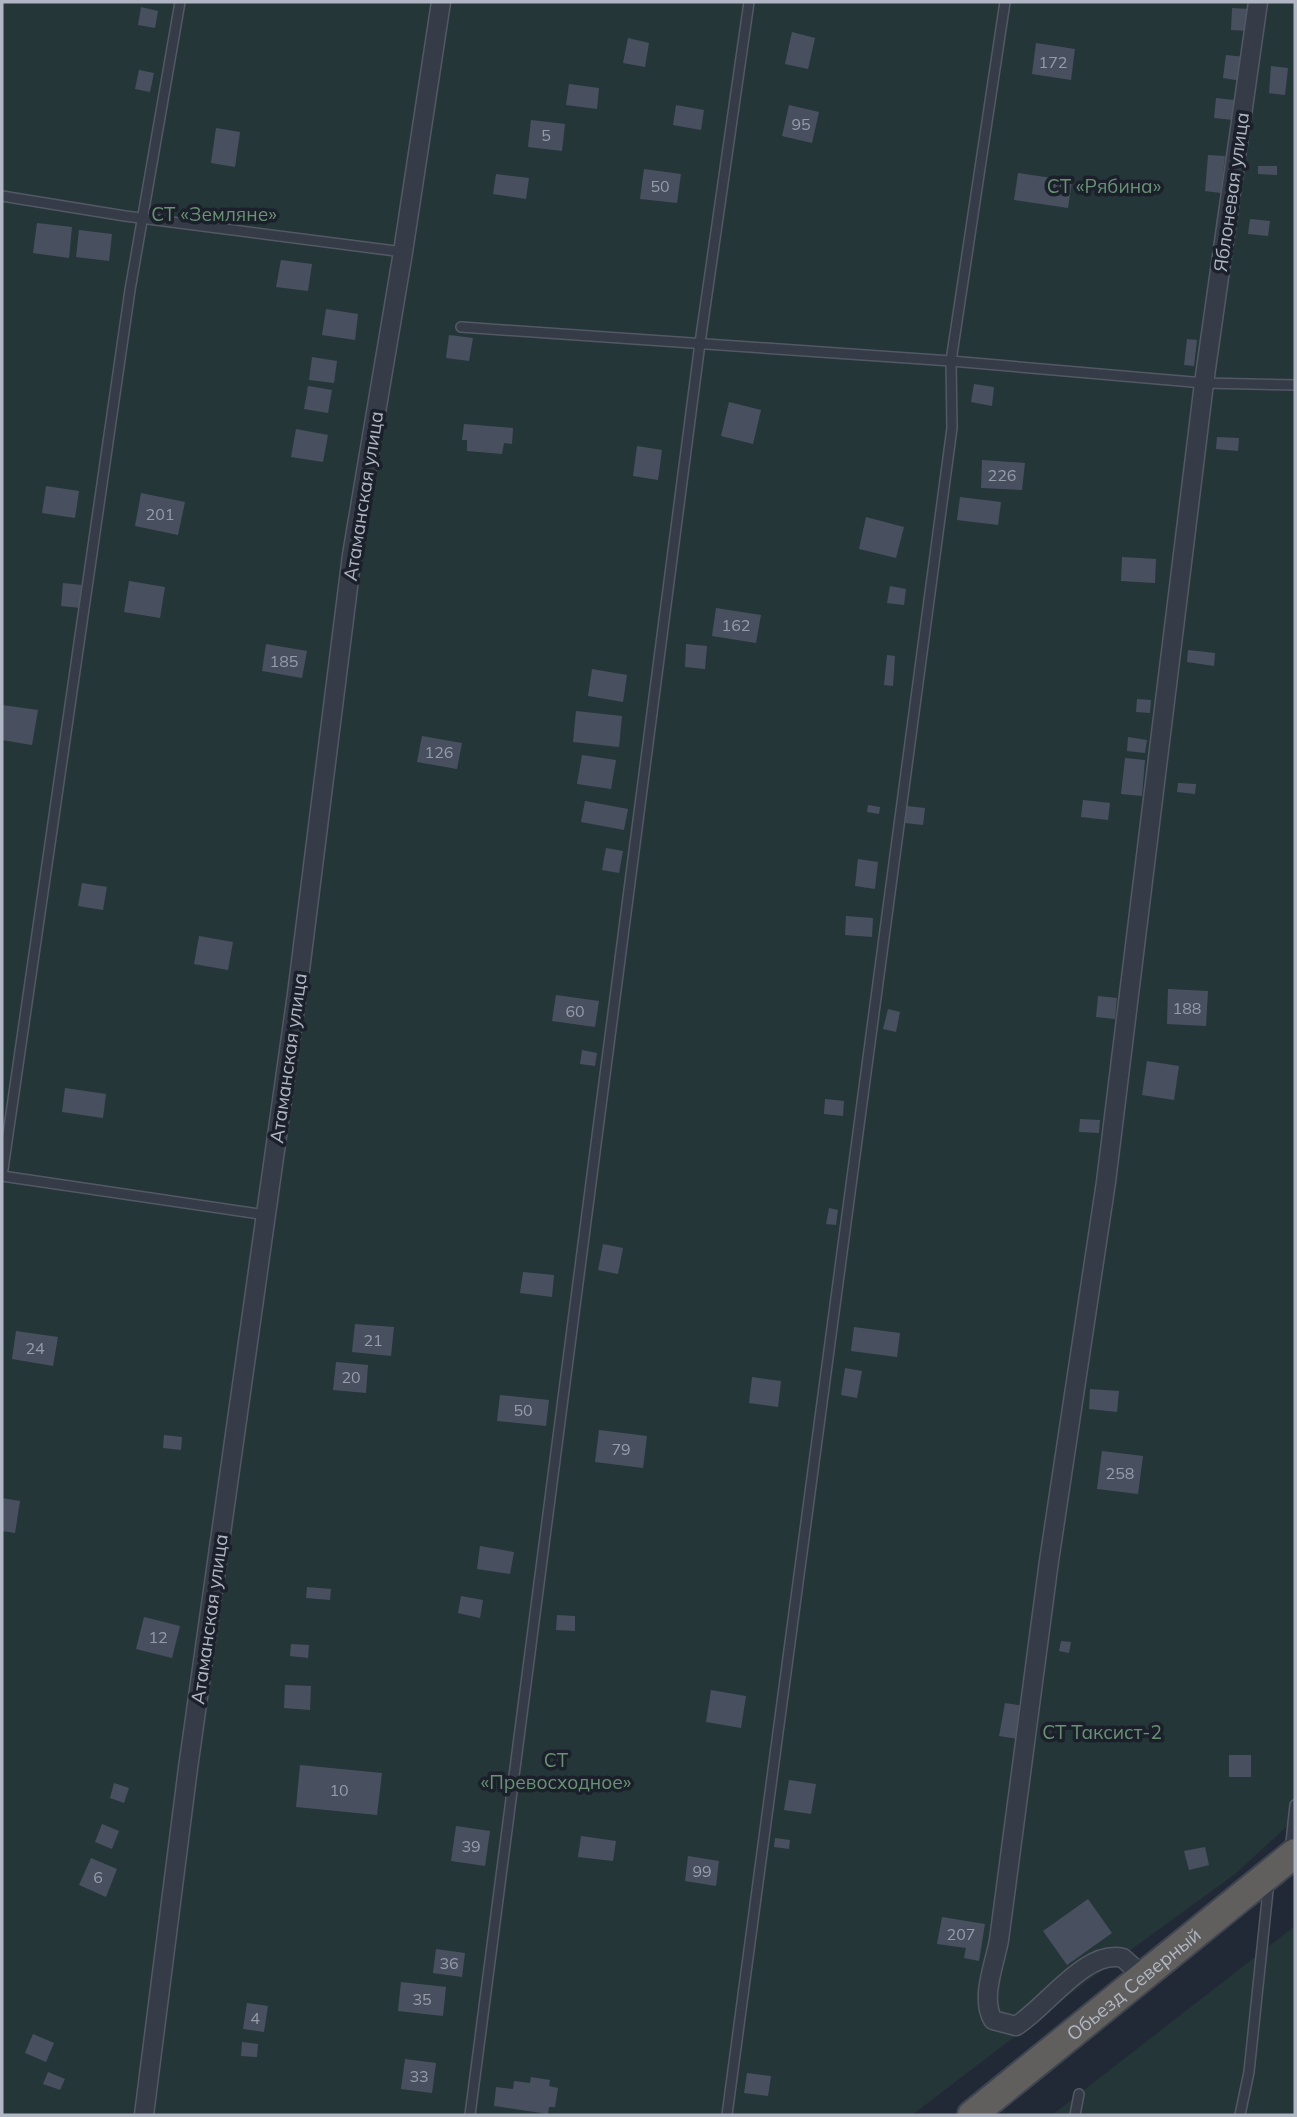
<svg xmlns="http://www.w3.org/2000/svg" width="1297" height="2117" font-family="Mulish,sans-serif">
	<style>
		.green { fill: #253638 }
		.building { fill: #485060 }
		.lines { fill: none; stroke-linecap: round; stroke-linejoin: round }
		.service-casing { stroke: #535964; stroke-width: 12 }
		.minor-casing { stroke: #535964; stroke-width: 21 }
		.trunk-casing { stroke: #404651; stroke-width: 32 }
		.service { stroke: #353b47; stroke-width: 9 }
		.minor { stroke: #353b47; stroke-width: 18 }
		.trunk { stroke: #605f5d; stroke-width: 28 }
		.labels { text-anchor: middle; stroke-width: 7; stroke-linejoin: round; paint-order: stroke }
		.number-label { font-size: 16px; fill: #969caa }
		.park-label { font-size: 19px; fill: #699275; stroke: #1b202b }
		.street-label { font-size: 19px; fill: #b0b6c3; stroke: #1b202b }
	</style>
	<rect width="100%" height="100%" fill="#222936"/>
	<!-- green -->
	<g class="green">
		<polygon points="2,2 1295,2 1295,1819 1235,1874 1085,1983 912,2115 2,2115"/>
		<polygon points="1295,1926 1295,2115 1052,2115"/>
	</g>
	<!-- building -->
	<g class="building">
		<polygon points="141,7 158,11 155,28 138,25"/>
		<polygon points="1232,8 1250,9 1249,31 1231,30"/>
		<polygon points="792,32 815,38 808,69 785,64"/>
		<polygon points="628,38 649,43 645,67 623,63"/>
		<polygon points="1036,43 1075,49 1071,80 1032,74"/>
		<polygon points="1226,55 1245,57 1242,81 1223,78"/>
		<polygon points="1271,66 1288,68 1285,95 1269,93"/>
		<polygon points="139,70 154,73 150,92 135,89"/>
		<polygon points="569,84 599,88 597,109 566,105"/>
		<polygon points="1216,98 1234,100 1233,120 1214,118"/>
		<polygon points="676,105 704,110 701,130 673,125"/>
		<polygon points="789,105 819,112 812,143 782,136"/>
		<polygon points="531,120 565,124 562,151 528,147"/>
		<polygon points="216,128 240,132 235,167 211,163"/>
		<polygon points="1208,155 1225,156 1221,193 1205,191"/>
		<polygon points="1258,166 1277,166 1277,175 1258,174"/>
		<polygon points="644,169 681,174 677,203 640,199"/>
		<polygon points="1018,173 1072,181 1068,208 1014,200"/>
		<polygon points="496,174 529,178 526,199 493,194"/>
		<polygon points="1250,219 1270,221 1268,236 1248,234"/>
		<polygon points="37,223 72,227 69,258 33,253"/>
		<polygon points="79,230 112,234 109,261 76,257"/>
		<polygon points="281,260 312,264 308,291 276,287"/>
		<polygon points="326,309 358,314 355,340 322,335"/>
		<polygon points="449,335 473,338 469,361 446,358"/>
		<polygon points="1187,339 1197,340 1194,366 1184,365"/>
		<polygon points="312,357 337,361 334,383 309,380"/>
		<polygon points="974,384 994,387 992,406 971,402"/>
		<polygon points="308,386 332,390 328,413 304,409"/>
		<polygon points="729,402 761,410 753,444 721,436"/>
		<polygon points="464,424 513,428 512,444 504,443 502,454 467,451 467,440 462,440"/>
		<polygon points="296,429 328,435 323,462 291,457"/>
		<polygon points="1217,437 1239,438 1238,451 1216,449"/>
		<polygon points="637,446 662,450 658,480 633,476"/>
		<polygon points="982,460 1025,463 1022,490 981,488"/>
		<polygon points="46,486 79,491 75,518 42,513"/>
		<polygon points="141,493 185,502 178,535 135,526"/>
		<polygon points="960,497 1001,502 998,525 957,520"/>
		<polygon points="866,517 904,527 896,558 859,549"/>
		<polygon points="1122,557 1156,559 1155,583 1121,581"/>
		<polygon points="129,581 165,587 160,618 124,612"/>
		<polygon points="63,583 82,585 80,608 61,606"/>
		<polygon points="890,586 906,589 904,605 887,603"/>
		<polygon points="716,608 761,615 756,643 712,636"/>
		<polygon points="266,644 307,651 302,678 262,671"/>
		<polygon points="686,644 707,646 705,669 685,667"/>
		<polygon points="1188,650 1215,653 1214,666 1187,662"/>
		<polygon points="887,655 895,656 893,686 884,685"/>
		<polygon points="592,669 627,675 623,702 588,696"/>
		<polygon points="1137,699 1151,700 1150,713 1136,712"/>
		<polygon points="2,705 38,710 32,745 2,740"/>
		<polygon points="576,711 622,716 619,747 573,742"/>
		<polygon points="422,736 462,743 457,769 417,762"/>
		<polygon points="1128,737 1147,740 1145,753 1127,751"/>
		<polygon points="582,755 616,760 611,789 577,784"/>
		<polygon points="1125,758 1145,760 1142,796 1121,794"/>
		<polygon points="1178,783 1196,784 1195,794 1177,792"/>
		<polygon points="1083,800 1110,803 1108,820 1081,817"/>
		<polygon points="585,801 628,809 624,830 581,822"/>
		<polygon points="868,805 880,807 879,814 867,812"/>
		<polygon points="907,806 925,808 923,825 905,823"/>
		<polygon points="606,848 623,851 619,873 602,870"/>
		<polygon points="858,859 878,862 875,889 855,886"/>
		<polygon points="82,883 107,887 103,910 78,906"/>
		<polygon points="846,916 873,918 872,937 845,935"/>
		<polygon points="199,936 233,942 228,970 194,964"/>
		<polygon points="1168,989 1208,991 1206,1026 1167,1024"/>
		<polygon points="556,995 599,1001 595,1027 552,1021"/>
		<polygon points="1098,996 1117,998 1115,1019 1096,1017"/>
		<polygon points="888,1009 900,1012 896,1032 883,1029"/>
		<polygon points="582,1050 597,1053 595,1066 580,1064"/>
		<polygon points="1147,1061 1179,1066 1174,1100 1142,1095"/>
		<polygon points="65,1088 106,1094 103,1118 62,1112"/>
		<polygon points="825,1099 844,1101 843,1116 824,1114"/>
		<polygon points="1080,1119 1100,1120 1099,1133 1079,1132"/>
		<polygon points="829,1208 838,1210 836,1225 826,1224"/>
		<polygon points="603,1244 623,1248 618,1274 598,1270"/>
		<polygon points="523,1272 554,1275 552,1297 520,1293"/>
		<polygon points="355,1324 394,1327 391,1356 352,1352"/>
		<polygon points="854,1327 900,1333 897,1357 851,1351"/>
		<polygon points="16,1331 58,1337 53,1366 12,1359"/>
		<polygon points="336,1362 368,1365 366,1393 333,1390"/>
		<polygon points="845,1368 862,1371 857,1398 841,1395"/>
		<polygon points="752,1377 781,1381 778,1407 749,1403"/>
		<polygon points="1090,1389 1119,1391 1117,1412 1089,1409"/>
		<polygon points="500,1395 549,1400 546,1426 497,1421"/>
		<polygon points="599,1430 647,1436 643,1468 595,1462"/>
		<polygon points="164,1435 182,1437 181,1450 163,1448"/>
		<polygon points="1102,1451 1143,1456 1138,1494 1097,1489"/>
		<polygon points="2,1498 20,1501 15,1533 2,1531"/>
		<polygon points="480,1546 514,1552 510,1574 477,1569"/>
		<polygon points="307,1587 331,1589 330,1600 306,1598"/>
		<polygon points="461,1596 483,1600 480,1618 458,1613"/>
		<polygon points="557,1615 575,1616 575,1631 556,1630"/>
		<polygon points="144,1617 180,1626 172,1658 136,1649"/>
		<polygon points="1061,1641 1071,1642 1069,1653 1059,1651"/>
		<polygon points="291,1644 309,1645 308,1658 290,1656"/>
		<polygon points="285,1685 311,1686 310,1710 284,1708"/>
		<polygon points="711,1690 746,1696 741,1728 706,1722"/>
		<polygon points="1005,1703 1024,1706 1018,1739 999,1736"/>
		<rect x="1229" y="1755" width="22" height="22"/>
		<polygon points="300,1765 382,1773 377,1815 296,1807"/>
		<polygon points="789,1780 816,1784 811,1814 784,1810"/>
		<polygon points="114,1783 129,1788 124,1803 110,1798"/>
		<polygon points="102,1824 119,1831 112,1849 95,1842"/>
		<polygon points="456,1826 490,1831 485,1866 451,1861"/>
		<polygon points="581,1836 616,1841 613,1861 578,1857"/>
		<polygon points="775,1838 790,1840 789,1849 774,1847"/>
		<polygon points="1205,1847 1209,1865 1189,1870 1184,1851"/>
		<polygon points="688,1856 719,1861 716,1886 685,1881"/>
		<polygon points="91,1858 117,1869 106,1897 79,1885"/>
		<polygon points="1088,1899 1112,1933 1067,1965 1043,1931"/>
		<polygon points="942,1917 985,1924 979,1961 964,1958 966,1948 937,1944"/>
		<polygon points="436,1949 465,1953 462,1977 433,1973"/>
		<polygon points="401,1982 446,1987 443,2016 398,2011"/>
		<polygon points="247,2003 268,2006 264,2032 243,2029"/>
		<polygon points="33,2034 54,2043 46,2062 25,2053"/>
		<polygon points="242,2042 258,2044 257,2057 241,2056"/>
		<polygon points="405,2059 436,2063 432,2093 401,2089"/>
		<polygon points="48,2072 65,2079 60,2090 43,2084"/>
		<polygon points="747,2073 771,2076 768,2096 744,2093"/>
		<polygon points="531,2077 550,2080 549,2086 558,2088 555,2107 549,2107 548,2114 494,2106 496,2087 513,2089 514,2081 530,2083"/>
	</g>
	<g class="lines">
		<defs>
			<g id="service">
				<polyline points="2,196 125,216 403,252"/>
				<polyline points="461,327 951,361 1204,383 1295,385"/>
				<polyline points="2,1176 130,290 180,2"/>
				<polyline points="2,1176 266,1215"/>
				<polyline points="1290,1852 1295,1805"/>
				<polyline points="470,2115 700,343 749,2"/>
				<polyline points="727,2115 952,428 951,361 1005,2"/>
				<polyline points="1075,2115 1079,2094"/>
				<polyline points="1240,2115 1249,2072 1269,1881"/>
			</g>
			<g id="minor">
				<path d="M1144,1977L1123,1958C1085,1949 1047,2007 1016,2026L993,2020C980,1998 995,1963 999,1940L1049,1561L1106,1182L1204,383L1258,2"/>
				<polyline points="144,2115 188,1768 297,994 352,555 403,252 441,2"/>
			</g>
			<g id="trunk">
				<path id="s1" d="M972,2115L1295,1853"/>
			</g>
		</defs>
		<!-- service casing -->
		<use href="#service" class="service-casing"/>
		<!-- minor casing -->
		<use href="#minor" class="minor-casing"/>
		<!-- trunk casing -->
		<use href="#trunk" class="trunk-casing"/>
		<!-- service -->
		<use href="#service" class="service"/>
		<!-- minor -->
		<use href="#minor" class="minor"/>
		<!-- trunk -->
		<use href="#trunk" class="trunk"/>
	</g>
	<g class="labels">
		<!-- number labels -->
		<g class="number-label">
			<text x="1053" y="68">172</text>
			<text x="801" y="130">95</text>
			<text x="546" y="141">5</text>
			<text x="660" y="192">50</text>
			<text x="1002" y="481">226</text>
			<text x="160" y="520">201</text>
			<text x="736" y="631">162</text>
			<text x="284" y="667">185</text>
			<text x="439" y="758">126</text>
			<text x="1187" y="1014">188</text>
			<text x="575" y="1017">60</text>
			<text x="373" y="1346">21</text>
			<text x="35" y="1354">24</text>
			<text x="351" y="1383">20</text>
			<text x="523" y="1416">50</text>
			<text x="621" y="1455">79</text>
			<text x="1120" y="1479">258</text>
			<text x="158" y="1643">12</text>
			<text x="339" y="1796">10</text>
			<text x="471" y="1852">39</text>
			<text x="702" y="1877">99</text>
			<text x="98" y="1883">6</text>
			<text x="961" y="1940">207</text>
			<text x="449" y="1969">36</text>
			<text x="422" y="2005">35</text>
			<text x="255" y="2024">4</text>
			<text x="419" y="2082">33</text>
		</g>
		<!-- park labels -->
		<g class="park-label">
			<text x="1104" y="193">СТ «Рябина»</text>
			<text x="214" y="221">СТ «Земляне»</text>
			<text x="1102" y="1739">СТ Таксист-2</text>
			<text x="556" y="1767">СТ<tspan x="556" dy="22">«Превосходное»</tspan></text>
		</g>
		<!-- street labels -->
		<g class="street-label">
			<text transform="translate(1231 192) rotate(-82)" y="7">Яблоневая улица</text>
			<text transform="translate(363 496) rotate(-81)" y="7">Атаманская улица</text>
			<text transform="translate(288 1058) rotate(-82)" y="7">Атаманская улица</text>
			<text transform="translate(209 1619) rotate(-82)" y="7">Атаманская улица</text>
			<text dy="7" stroke="none"><textPath href="#s1" startOffset="208">Обьезд Северный</textPath></text>
		</g>
	</g>
	<!-- border -->
	<rect width="1297" height="2117" fill="none" stroke="#b0b6c3" stroke-width="7"/>
</svg>
